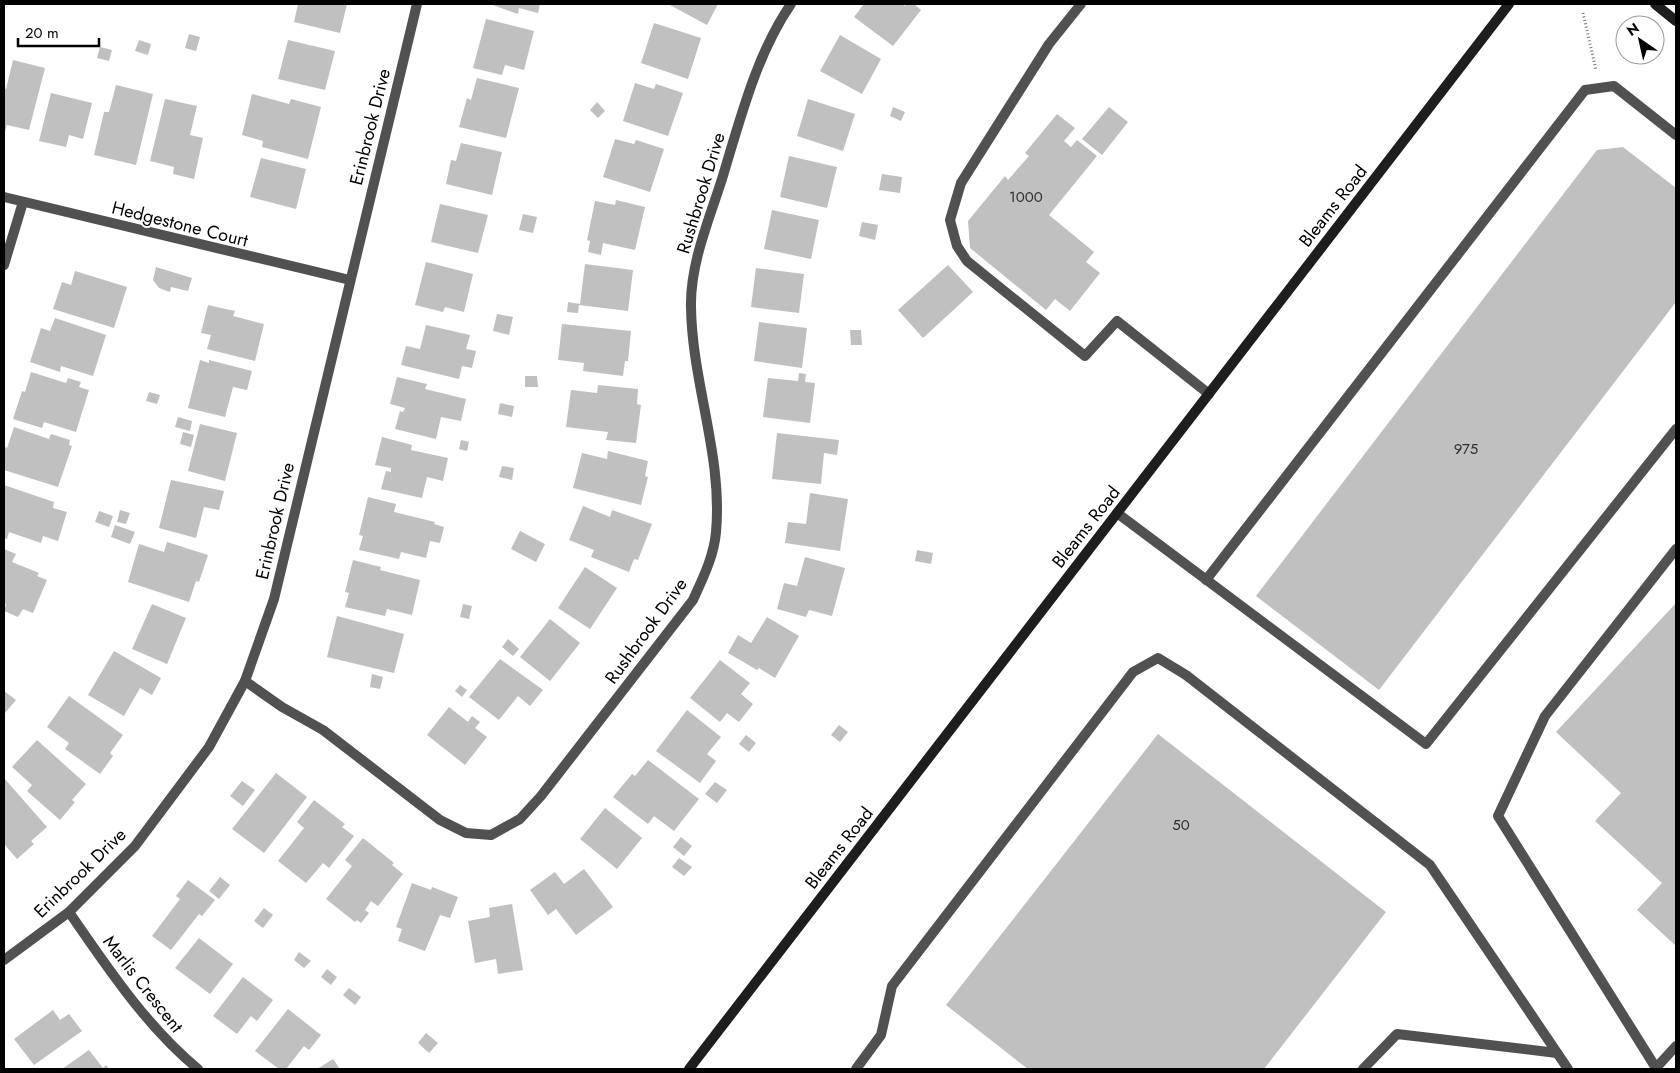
<svg xmlns="http://www.w3.org/2000/svg" width="1680" height="1073" font-family="Jost,sans-serif">
	<style>
		.building { fill: #c0c0c0 }
		.lines { fill: none; stroke-linecap: round; stroke-linejoin: round }
		.path { stroke: #737373; stroke-width: 3; stroke-dasharray: 1 2.5; stroke-linecap: butt }
		.lane { stroke: #515151; stroke-width: 10 }
		.street { stroke: #515151; stroke-width: 10 }
		.secondary { stroke: #1e1e1e; stroke-width: 10 }
		.labels { text-anchor: middle; stroke-width: 4; stroke-linejoin: round; paint-order: stroke }
		.number-label { font-size: 15px; fill: #303030 }
		.street-label { font-size: 18px; fill: #000; stroke: #fff }
	</style>
	<rect width="100%" height="100%" fill="#fff"/>
	<!-- building -->
	<g class="building">
		<polygon points="298,4 347,4 340,33 294,22"/>
		<polygon points="490,4 540,4 538,13 519,8 518,14"/>
		<polygon points="668,4 718,4 707,25"/>
		<polygon points="864,4 901,4 905,6 906,4 914,4 921,10 893,46 854,17"/>
		<polygon points="486,19 534,31 524,70 505,65 502,75 473,68"/>
		<polygon points="654,23 701,38 688,79 641,63"/>
		<polygon points="189,34 200,37 196,51 185,48"/>
		<polygon points="840,35 881,59 862,94 820,71"/>
		<polygon points="139,40 151,44 148,55 135,51"/>
		<polygon points="288,40 335,51 325,90 278,79"/>
		<polygon points="100,47 112,50 109,61 97,58"/>
		<polygon points="13,60 45,68 29,130 7,125 4,134 4,88 6,89"/>
		<polygon points="477,78 519,88 506,138 459,127 467,98 471,100"/>
		<polygon points="635,83 654,89 656,84 683,93 668,136 623,121"/>
		<polygon points="116,85 153,94 136,165 94,155 104,112 109,112"/>
		<polygon points="51,93 92,103 83,139 69,135 66,147 39,141"/>
		<polygon points="252,94 289,104 291,99 321,107 308,159 262,147 263,141 242,135"/>
		<polygon points="165,99 197,106 190,135 203,138 194,179 173,174 174,167 150,161"/>
		<polygon points="808,99 855,114 843,151 797,136"/>
		<polygon points="597,102 605,111 598,118 590,110"/>
		<polygon points="893,107 905,112 901,121 890,116"/>
		<polygon points="1109,107 1128,122 1102,155 1082,139"/>
		<polygon points="1057,114 1075,128 1064,141 1071,147 1077,140 1097,156 1049,215 1094,252 1086,262 1100,273 1070,311 1055,299 1046,310 970,248 968,221 1005,176 1008,180 1029,156 1025,153"/>
		<polygon points="615,139 634,144 636,140 664,149 650,192 603,177"/>
		<polygon points="461,143 502,152 492,195 446,184 451,160 456,161"/>
		<polygon points="1623,147 1676,188 1676,302 1379,690 1256,596 1597,150"/>
		<polygon points="789,156 837,167 827,208 780,197"/>
		<polygon points="261,158 306,169 296,209 250,197"/>
		<polygon points="882,174 902,177 900,193 879,190"/>
		<polygon points="616,200 645,207 635,250 603,243 601,255 588,252 590,241 587,240 595,201 615,205"/>
		<polygon points="440,204 488,215 478,253 431,242"/>
		<polygon points="772,210 819,220 811,259 764,249"/>
		<polygon points="523,214 537,217 533,233 519,230"/>
		<polygon points="862,222 878,225 875,240 859,236"/>
		<polygon points="426,262 473,274 464,312 445,307 443,312 415,305"/>
		<polygon points="585,264 633,270 628,311 579,305 578,313 567,312 568,302 580,304"/>
		<polygon points="948,265 973,292 923,338 898,310"/>
		<polygon points="156,267 192,278 188,291 171,287 170,292 159,288 153,280"/>
		<polygon points="756,268 804,274 799,313 751,307"/>
		<polygon points="75,271 127,287 114,328 53,309 62,282 71,285"/>
		<polygon points="208,305 235,311 233,316 264,324 255,361 207,349 211,335 201,333"/>
		<polygon points="497,314 513,317 509,335 493,331"/>
		<polygon points="55,318 106,335 93,376 61,366 60,372 30,362 41,328 50,331"/>
		<polygon points="759,322 807,328 802,368 754,361"/>
		<polygon points="562,324 631,331 628,361 625,361 623,376 583,371 584,363 558,360"/>
		<polygon points="426,325 470,335 466,349 476,351 472,368 462,366 459,379 401,365 406,346 420,349"/>
		<polygon points="850,330 861,330 862,345 851,345"/>
		<polygon points="200,360 209,363 209,360 252,371 247,390 233,387 225,417 188,408"/>
		<polygon points="31,372 66,383 68,378 81,382 79,387 89,390 76,432 44,422 42,428 13,419 22,391 25,392"/>
		<polygon points="799,373 806,374 805,382 815,383 810,423 763,417 768,378 798,381"/>
		<polygon points="525,376 537,376 538,387 525,387"/>
		<polygon points="397,377 427,384 425,389 466,399 461,421 441,417 436,439 395,429 400,411 403,412 405,408 390,404"/>
		<polygon points="598,385 638,389 637,404 641,405 636,443 606,440 608,432 566,427 571,390 597,393"/>
		<polygon points="149,392 160,395 157,404 146,401"/>
		<polygon points="500,403 514,406 512,417 498,414"/>
		<polygon points="178,417 192,421 190,431 175,427"/>
		<polygon points="200,424 237,433 225,481 188,471"/>
		<polygon points="14,427 49,439 51,434 70,440 69,445 72,446 58,487 4,470 4,449 5,447 7,448"/>
		<polygon points="183,432 194,435 191,447 180,444"/>
		<polygon points="777,433 839,440 837,455 824,453 821,484 772,479"/>
		<polygon points="382,437 412,445 411,450 448,458 443,481 427,477 422,498 381,489 386,471 391,472 391,468 375,465"/>
		<polygon points="461,440 469,442 467,451 459,449"/>
		<polygon points="608,451 648,461 645,476 648,477 641,505 573,488 582,453 607,459"/>
		<polygon points="502,466 514,468 512,480 499,477"/>
		<polygon points="171,480 224,491 219,510 204,507 196,538 159,528"/>
		<polygon points="4,485 54,502 53,508 67,512 58,541 43,536 41,543 9,532 7,539 4,538"/>
		<polygon points="810,493 848,499 840,551 785,543 788,522 806,524"/>
		<polygon points="368,497 396,504 394,512 435,522 434,524 444,527 440,543 430,541 426,558 401,552 399,559 359,550 363,536 359,535"/>
		<polygon points="583,506 610,517 612,510 652,524 638,560 634,559 629,572 591,557 594,550 569,540"/>
		<polygon points="120,510 130,513 126,524 117,522"/>
		<polygon points="99,511 113,516 109,527 95,522"/>
		<polygon points="115,525 135,532 130,544 111,537"/>
		<polygon points="520,531 545,544 536,562 511,549"/>
		<polygon points="167,542 208,555 199,582 196,581 189,602 128,582 139,544 164,552"/>
		<polygon points="4,549 16,554 12,562 39,573 37,576 47,580 33,613 23,609 18,617 4,611 6,604 4,603"/>
		<polygon points="917,550 933,553 931,564 915,561"/>
		<polygon points="805,557 845,568 832,616 809,610 806,617 777,609 784,583 797,586"/>
		<polygon points="353,560 381,567 380,570 420,580 412,615 387,609 385,616 345,607 349,593 345,592"/>
		<polygon points="585,567 617,588 590,629 558,608"/>
		<polygon points="1676,603 1676,946 1637,910 1662,883 1595,821 1621,793 1556,732"/>
		<polygon points="152,604 186,618 167,664 132,649"/>
		<polygon points="463,604 472,606 469,619 460,617"/>
		<polygon points="337,616 404,634 394,673 327,657"/>
		<polygon points="767,617 799,636 775,678 759,668 757,670 728,653 738,635 751,643"/>
		<polygon points="550,619 580,643 550,681 520,657"/>
		<polygon points="508,639 519,649 513,656 502,647"/>
		<polygon points="114,651 161,678 152,695 140,688 124,716 88,695"/>
		<polygon points="500,659 543,690 530,706 518,696 499,720 469,697"/>
		<polygon points="720,660 750,683 741,694 753,704 739,722 727,713 720,722 690,698"/>
		<polygon points="372,674 383,677 380,689 370,687"/>
		<polygon points="460,685 467,690 462,697 455,691"/>
		<polygon points="4,691 16,700 5,713 4,712"/>
		<polygon points="69,696 123,735 110,753 113,756 100,774 65,749 69,743 47,727"/>
		<polygon points="449,707 468,722 472,716 480,722 475,728 487,737 465,765 427,735"/>
		<polygon points="687,710 721,737 707,754 716,761 700,783 656,751"/>
		<polygon points="839,725 848,732 840,742 831,735"/>
		<polygon points="1158,734 1386,912 1264,1069 1028,1069 946,1005"/>
		<polygon points="746,735 756,743 749,752 739,744"/>
		<polygon points="37,740 86,784 72,800 75,802 60,820 27,791 32,785 12,767"/>
		<polygon points="648,760 699,799 674,831 654,816 648,824 613,797 632,774 635,776"/>
		<polygon points="276,773 307,797 264,853 232,829"/>
		<polygon points="4,778 47,827 31,841 34,844 17,859 4,844"/>
		<polygon points="242,781 255,790 243,806 230,796"/>
		<polygon points="715,782 727,790 717,803 705,794"/>
		<polygon points="314,800 345,824 342,827 354,836 329,868 323,863 306,883 278,861 304,828 297,822"/>
		<polygon points="605,808 642,838 617,869 580,839"/>
		<polygon points="681,837 692,846 684,856 673,847"/>
		<polygon points="363,838 394,863 392,865 403,874 378,906 371,901 365,910 369,913 361,923 357,920 355,922 326,899 352,866 345,860"/>
		<polygon points="679,858 692,867 684,876 672,867"/>
		<polygon points="584,869 613,907 576,935 556,909 548,915 530,890 555,872 564,884"/>
		<polygon points="220,877 230,885 219,899 209,891"/>
		<polygon points="188,880 215,900 202,916 199,914 171,950 152,936 180,899 176,896"/>
		<polygon points="412,883 431,890 432,887 458,897 450,918 440,915 425,951 398,941 402,929 396,927"/>
		<polygon points="512,904 523,970 498,974 496,959 475,963 468,921 490,917 489,908"/>
		<polygon points="264,908 273,915 263,928 254,921"/>
		<polygon points="199,938 233,964 210,994 175,968"/>
		<polygon points="299,952 311,961 304,968 294,960"/>
		<polygon points="327,969 337,977 331,985 321,977"/>
		<polygon points="243,977 273,1000 257,1021 251,1016 237,1034 213,1016"/>
		<polygon points="349,988 361,997 355,1005 343,995"/>
		<polygon points="288,1009 321,1035 309,1050 304,1046 286,1069 279,1069 255,1051"/>
		<polygon points="53,1010 60,1020 69,1014 82,1031 34,1065 14,1039"/>
		<polygon points="426,1033 438,1043 429,1053 418,1043"/>
		<polygon points="89,1050 103,1068 106,1065 109,1069 62,1069"/>
		<polygon points="333,1059 340,1069 317,1069"/>
	</g>
	<g class="lines">
		<!-- path -->
		<polyline class="path" points="1583,13 1596,70"/>
		<!-- lane -->
		<g class="lane">
			<polyline points="1081,4 1049,44 961,183 950,220 957,246 967,261 1085,356 1117,321 1209,394"/>
			<polyline points="1117,513 1426,744 1676,429"/>
			<polyline points="1676,549 1545,716 1498,816 1656,1068 1676,1046"/>
			<polyline points="1206,580 1585,90 1614,86 1676,135"/>
			<polyline points="856,1069 881,1035 892,986 1133,672 1158,658 1186,675 1430,865 1568,1069"/>
			<polyline points="1363,1069 1397,1034 1557,1053"/>
		</g>
		<!-- street -->
		<g class="street">
			<polyline points="4,197 350,280"/>
			<polyline points="4,265 23,202"/>
			<path d="M245,681L282,707L323,730L440,820L466,833L491,835L520,819L541,796L693,600C703,578 714,556 716,532C723,456 692,383 691,307C690,264 709,220 722,179C740,120 756,55 791,4"/>
			<path d="M69,912C107,967 146,1026 198,1069"/>
			<polyline points="4,960 69,912 135,846 209,747 245,681 274,599 417,4"/>
		</g>
		<!-- secondary -->
		<g class="secondary">
			<polyline points="1655,4 1676,21"/>
			<polyline points="689,1069 1509,4"/>
		</g>
	</g>
	<g class="labels">
		<!-- number labels -->
		<g class="number-label">
			<text x="1026" y="202">1000</text>
			<text x="1466" y="454">975</text>
			<text x="1181" y="830">50</text>
		</g>
		<!-- street labels -->
		<g class="street-label">
			<text transform="translate(370 127) rotate(-76)" y="6">Erinbrook Drive</text>
			<text transform="translate(701 193) rotate(-73)" y="6">Rushbrook Drive</text>
			<text transform="translate(1333 206) rotate(-52)" y="6">Bleams Road</text>
			<text transform="translate(180 224) rotate(14)" y="6">Hedgestone Court</text>
			<text transform="translate(275 521) rotate(-77)" y="6">Erinbrook Drive</text>
			<text transform="translate(1086 527) rotate(-52)" y="6">Bleams Road</text>
			<text transform="translate(646 631) rotate(-54)" y="6">Rushbrook Drive</text>
			<text transform="translate(839 848) rotate(-52)" y="6">Bleams Road</text>
			<text transform="translate(80 873) rotate(-44)" y="6">Erinbrook Drive</text>
			<text transform="translate(143 984) rotate(52)" y="6">Marlis Crescent</text>
		</g>
	</g>
	<!-- border -->
	<rect width="1680" height="1073" fill="none" stroke="#000000" stroke-width="10"/>
	<!-- north arrow -->
	<g transform="translate(1640 40) rotate(326)"><circle r="24" fill="#ffffff" stroke="#999999"/>
	<path d="M0-4L9 19L0 12L-9 19Z" fill="#000000"/>
	<text y="-8" font-size="14" font-weight="bold" text-anchor="middle" fill="#000000">N</text>
	</g>
	<!-- scale -->
	<path d="M18 38v8h81v-8" fill="none" stroke="#000000" stroke-width="2.5"/>
	<text x="25" y="38" font-size="15" fill="#000000" stroke="#ffffff" stroke-width="4" paint-order="stroke">20 m</text>
</svg>
